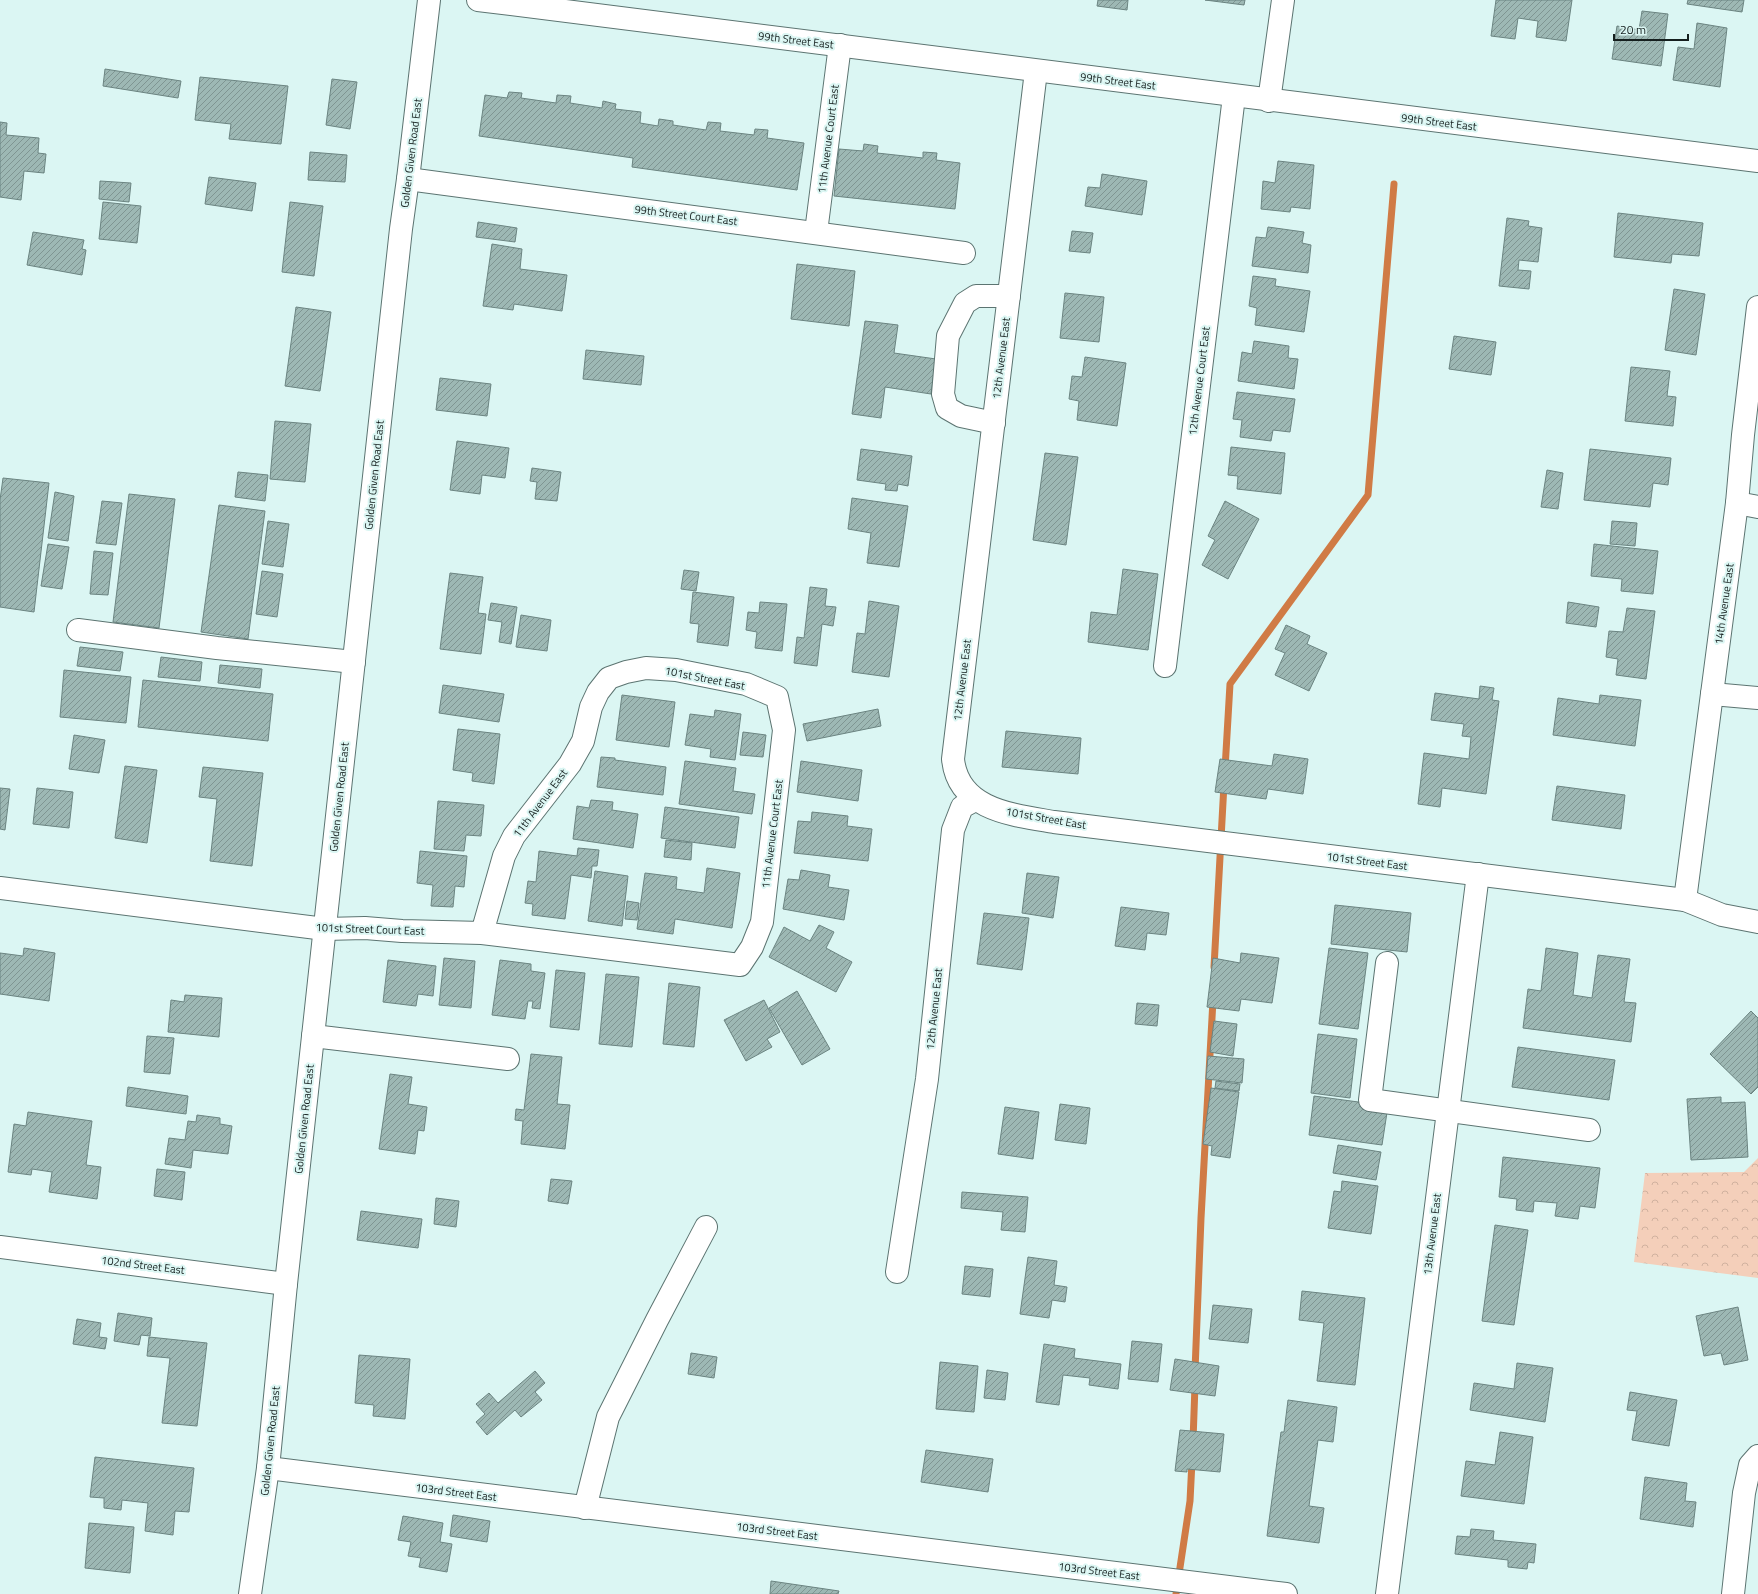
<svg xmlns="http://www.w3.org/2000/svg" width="1758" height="1594" font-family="'Titillium Web',sans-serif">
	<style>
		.park { fill: url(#park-crowns) }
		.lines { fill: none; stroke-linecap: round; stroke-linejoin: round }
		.stream { stroke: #d07b45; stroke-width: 7 }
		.building { fill: url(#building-hatch); stroke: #6b8481 }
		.minor-casing { stroke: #5c7471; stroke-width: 24 }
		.minor { stroke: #fff; stroke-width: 22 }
		.labels { text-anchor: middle; stroke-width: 4; stroke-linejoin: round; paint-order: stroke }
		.street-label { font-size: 11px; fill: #151f1e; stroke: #dbf6f3 }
	</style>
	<defs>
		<pattern id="park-crowns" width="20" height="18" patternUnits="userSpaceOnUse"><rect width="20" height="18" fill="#f4cfba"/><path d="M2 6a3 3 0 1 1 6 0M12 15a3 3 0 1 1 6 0" fill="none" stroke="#d0b19f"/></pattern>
		<pattern id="building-hatch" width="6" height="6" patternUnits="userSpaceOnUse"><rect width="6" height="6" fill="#9db8b4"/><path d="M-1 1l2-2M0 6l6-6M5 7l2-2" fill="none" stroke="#7f9592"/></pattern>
	</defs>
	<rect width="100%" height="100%" fill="#dbf6f3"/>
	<!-- park -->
	<polygon class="park" points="1758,1158 1758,1278 1634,1262 1645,1173 1744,1172"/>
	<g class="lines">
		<!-- stream -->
		<g class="stream">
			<polyline points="1225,769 1230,684 1368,495 1394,184"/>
			<polyline points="1214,967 1224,784"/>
			<polyline points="1195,1371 1201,1218 1213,1000"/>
			<polyline points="1193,1441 1195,1385"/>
			<polyline points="1176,1594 1190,1501 1192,1461"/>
		</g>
	</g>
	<!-- building -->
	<g class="building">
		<polygon points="1098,0 1128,0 1127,10 1097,6"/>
		<polygon points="1205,0 1245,0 1244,5"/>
		<polygon points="1496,0 1572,0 1566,41 1536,37 1538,21 1518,18 1515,39 1491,36"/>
		<polygon points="1688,0 1744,0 1742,12 1687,4"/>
		<polygon points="1642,11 1668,14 1661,66 1612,59 1617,26 1639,30"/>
		<polygon points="1697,23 1727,28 1720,87 1673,80 1678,47 1694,49"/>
		<polygon points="105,69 181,81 178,98 103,86"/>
		<polygon points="200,77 288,86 281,144 229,139 231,124 195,120"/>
		<polygon points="332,79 357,82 350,129 326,125"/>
		<polygon points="509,92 522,93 521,98 556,103 557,95 571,96 570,103 602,108 603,101 616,104 615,109 641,112 640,123 658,126 659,119 673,121 673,125 706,130 708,122 721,123 720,131 754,135 755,129 768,130 767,138 804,143 797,190 632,167 633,158 479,136 485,95 507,98"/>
		<polygon points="0,122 7,123 6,135 39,138 38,153 46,154 44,173 24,171 21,200 0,197"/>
		<polygon points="864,144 878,146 877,153 923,158 923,152 937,153 936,160 960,163 955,209 834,196 839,149 863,151"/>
		<polygon points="310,152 347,155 345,182 308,180"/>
		<polygon points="1278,161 1314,165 1310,209 1291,207 1290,212 1261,209 1263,181 1275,183"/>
		<polygon points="1102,174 1147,181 1142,215 1085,206 1088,187 1100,188"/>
		<polygon points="209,177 256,183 252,211 205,204"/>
		<polygon points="100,181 131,183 129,202 99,199"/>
		<polygon points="103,202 141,206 137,243 99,239"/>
		<polygon points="290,202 323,206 314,276 282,272"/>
		<polygon points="1618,213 1703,223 1699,256 1672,254 1671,263 1614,257"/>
		<polygon points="1507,218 1529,221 1528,226 1542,228 1538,262 1519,260 1518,270 1531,271 1529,289 1499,286"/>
		<polygon points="478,222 517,228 515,242 476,237"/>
		<polygon points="1268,227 1304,232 1302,243 1311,245 1308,273 1252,266 1256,237 1266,238"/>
		<polygon points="1072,231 1093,233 1090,253 1069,251"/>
		<polygon points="33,232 84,240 82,249 86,250 82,275 27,265"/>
		<polygon points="492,244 522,249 520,269 567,275 562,311 514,304 513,310 483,306"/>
		<polygon points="797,264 855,271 849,326 791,319"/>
		<polygon points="1253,276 1276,279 1275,286 1310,291 1304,332 1255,325 1257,308 1249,306"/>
		<polygon points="1674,289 1705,294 1696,355 1665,350"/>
		<polygon points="1065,293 1104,297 1099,342 1060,338"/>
		<polygon points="296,307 331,312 320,391 285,386"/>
		<polygon points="865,321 898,325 894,353 936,359 931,394 885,387 881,418 852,414"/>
		<polygon points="1454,336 1496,342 1491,375 1449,369"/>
		<polygon points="1254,341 1289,346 1288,358 1298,359 1294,389 1238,381 1242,352 1252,354"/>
		<polygon points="586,350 644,356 641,385 583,379"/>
		<polygon points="1085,357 1126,363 1117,426 1077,420 1079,401 1069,399 1072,376 1082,377"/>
		<polygon points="1631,367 1670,371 1667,396 1676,397 1673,426 1625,421"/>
		<polygon points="440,378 491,384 487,416 436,410"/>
		<polygon points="1237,392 1295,399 1290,432 1273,430 1271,441 1240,437 1242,420 1233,419"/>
		<polygon points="275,421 311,424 305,482 270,479"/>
		<polygon points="457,441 509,448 505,478 482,475 480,494 450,490"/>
		<polygon points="1231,447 1285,453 1281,494 1237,489 1238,476 1228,475"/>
		<polygon points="861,449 912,456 908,486 898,484 897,491 885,490 886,484 857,480"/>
		<polygon points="1590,449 1671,458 1668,485 1653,483 1650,507 1584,500"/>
		<polygon points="1045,453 1078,457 1066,545 1033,540"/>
		<polygon points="532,468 561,472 557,501 535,499 537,482 530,481"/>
		<polygon points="1547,470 1563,473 1558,509 1541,507"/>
		<polygon points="238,472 268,475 265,501 235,497"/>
		<polygon points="3,478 49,483 34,612 0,607 0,500"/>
		<polygon points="55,492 74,496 68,541 48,538"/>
		<polygon points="129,494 175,499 159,628 113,622"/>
		<polygon points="852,498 908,506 899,567 867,563 871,533 848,529"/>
		<polygon points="102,501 122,503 116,545 96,543"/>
		<polygon points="1225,501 1259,519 1228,579 1202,565 1215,540 1208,536"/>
		<polygon points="219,505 265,511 248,639 201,632"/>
		<polygon points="268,521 289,524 283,567 262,564"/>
		<polygon points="1612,521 1637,523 1635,546 1610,544"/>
		<polygon points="48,544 69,547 62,589 41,586"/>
		<polygon points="1594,544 1658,551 1653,594 1621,591 1622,579 1591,576"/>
		<polygon points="94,551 113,553 108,595 90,594"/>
		<polygon points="1123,569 1158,574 1148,650 1088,642 1091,612 1117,615"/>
		<polygon points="684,570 699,572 696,591 681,589"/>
		<polygon points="262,571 283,574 277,617 256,614"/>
		<polygon points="450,573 483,577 478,613 486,614 481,654 440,649"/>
		<polygon points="810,587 827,589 825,606 836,607 833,626 822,624 817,666 794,663 797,637 804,638"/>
		<polygon points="693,592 734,597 728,646 697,642 699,624 690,623"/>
		<polygon points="869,601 899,606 889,677 852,672 857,633 865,634"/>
		<polygon points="760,602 787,604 782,651 755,648 757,632 746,630 748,612 759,613"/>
		<polygon points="1568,602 1599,607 1596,627 1566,623"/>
		<polygon points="491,603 517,607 511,644 499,642 502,622 488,620"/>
		<polygon points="1627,608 1655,611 1646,679 1616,675 1618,659 1606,657 1609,631 1623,632"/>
		<polygon points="521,615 551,620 547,651 516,647"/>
		<polygon points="1286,625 1310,636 1307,644 1327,653 1309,691 1275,675 1285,653 1275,649"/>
		<polygon points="80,647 123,652 120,671 77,666"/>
		<polygon points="161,657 202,662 200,681 158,677"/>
		<polygon points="220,665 262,669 260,688 218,683"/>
		<polygon points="64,670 131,677 126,723 60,717"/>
		<polygon points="143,680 273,694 268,741 138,727"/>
		<polygon points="443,685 504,694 499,722 439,713"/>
		<polygon points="1480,686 1494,688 1492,700 1499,701 1486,794 1442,788 1440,807 1418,804 1424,753 1469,759 1471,737 1462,736 1464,724 1431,720 1435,693 1479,699"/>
		<polygon points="622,695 675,702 669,747 616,740"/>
		<polygon points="1600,695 1641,700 1635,746 1553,735 1558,698 1599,704"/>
		<polygon points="878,709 881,726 807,741 803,724"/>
		<polygon points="715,710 741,714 735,760 710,757 711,749 685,745 690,714 714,717"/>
		<polygon points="458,729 500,734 494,784 472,781 473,773 453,770"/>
		<polygon points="1006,731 1081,738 1078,774 1002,767"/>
		<polygon points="743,732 766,735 763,757 740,755"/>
		<polygon points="74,735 105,740 99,773 69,769"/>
		<polygon points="1274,754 1308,759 1303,794 1268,789 1266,799 1215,792 1220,759 1272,766"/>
		<polygon points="601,757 615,758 615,760 666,767 663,795 597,787"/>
		<polygon points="685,761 736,768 733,791 755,794 752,814 679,804"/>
		<polygon points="801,761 862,770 858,801 797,792"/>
		<polygon points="125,766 157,770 147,843 115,838"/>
		<polygon points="203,767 263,773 252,866 210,861 217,799 199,797"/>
		<polygon points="1557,786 1625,795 1621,829 1552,820"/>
		<polygon points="0,788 10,789 5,830 0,829"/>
		<polygon points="37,788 73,792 69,828 33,824"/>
		<polygon points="591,800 613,802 612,810 638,814 633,848 573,839 577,806 589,808"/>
		<polygon points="438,801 484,805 481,836 466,835 464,851 434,849"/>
		<polygon points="665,807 739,817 735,848 661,838"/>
		<polygon points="812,812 848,816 847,826 872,829 868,861 794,853 798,821 811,822"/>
		<polygon points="666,840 692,843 691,860 664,857"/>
		<polygon points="578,848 599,850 597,866 592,866 591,878 571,875 565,919 532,915 533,904 525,903 528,881 536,882 539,851 577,856"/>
		<polygon points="420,851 467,856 464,887 455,886 453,907 431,906 433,885 417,883"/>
		<polygon points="707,868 740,873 732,928 675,919 673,934 637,929 645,873 677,877 676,889 704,893"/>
		<polygon points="801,870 830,875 828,887 849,890 844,920 783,909 788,879 799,880"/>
		<polygon points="595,871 628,876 622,926 588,921"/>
		<polygon points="1027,873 1059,877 1053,918 1022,913"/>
		<polygon points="627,901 639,903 637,920 625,919"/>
		<polygon points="1335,905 1411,913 1407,952 1331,944"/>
		<polygon points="1121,907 1169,913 1166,935 1147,933 1145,950 1115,946"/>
		<polygon points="984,913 1029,918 1022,970 977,964"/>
		<polygon points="819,925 834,932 826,948 852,962 836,992 769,957 784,927 810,941"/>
		<polygon points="24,948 55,953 49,1001 0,994 0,953 23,956"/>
		<polygon points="1329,948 1368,953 1358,1029 1319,1024"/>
		<polygon points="1546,948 1578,953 1573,995 1592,998 1598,955 1630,959 1624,1002 1636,1003 1631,1042 1523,1028 1528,989 1541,991"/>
		<polygon points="1241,953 1279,958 1272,1003 1241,999 1239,1011 1207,1007 1213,958 1240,963"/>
		<polygon points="444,958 475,961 471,1008 439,1005"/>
		<polygon points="388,960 436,966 433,996 418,994 416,1006 383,1002"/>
		<polygon points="500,960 531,964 531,971 545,973 540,1009 532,1008 533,1001 528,1001 525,1019 492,1015"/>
		<polygon points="556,970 585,973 579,1030 550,1027"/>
		<polygon points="606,974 639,977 632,1047 599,1044"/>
		<polygon points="669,983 700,987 694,1047 663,1044"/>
		<polygon points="797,991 830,1049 802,1065 769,1008"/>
		<polygon points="185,995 222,998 219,1037 168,1032 171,1000 184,1002"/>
		<polygon points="764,1000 780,1032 767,1039 772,1047 746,1061 724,1020"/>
		<polygon points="1137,1003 1159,1005 1157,1026 1135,1024"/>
		<polygon points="1751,1011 1758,1018 1758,1087 1751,1094 1710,1054"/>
		<polygon points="1214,1021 1237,1024 1233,1056 1210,1052"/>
		<polygon points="1318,1034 1357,1039 1350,1098 1311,1093"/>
		<polygon points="147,1036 174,1038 170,1074 144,1072"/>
		<polygon points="1518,1047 1615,1060 1609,1100 1512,1087"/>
		<polygon points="531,1054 562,1057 557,1104 570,1105 565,1149 521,1144 523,1121 515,1120 516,1109 524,1110"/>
		<polygon points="1208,1056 1244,1059 1242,1083 1206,1079"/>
		<polygon points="390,1074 412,1077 408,1104 427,1107 424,1131 418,1130 415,1154 379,1149"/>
		<polygon points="1216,1081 1240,1084 1239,1091 1215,1088"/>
		<polygon points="128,1087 188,1096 186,1114 126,1106"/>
		<polygon points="1211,1088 1239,1092 1230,1158 1211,1155 1212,1146 1203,1144"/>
		<polygon points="1314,1096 1388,1106 1382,1145 1309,1135"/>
		<polygon points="1721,1097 1721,1103 1745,1102 1748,1157 1691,1160 1687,1099"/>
		<polygon points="1060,1104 1090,1108 1086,1144 1055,1140"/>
		<polygon points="1005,1107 1039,1112 1033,1159 998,1154"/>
		<polygon points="28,1112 92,1121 86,1165 101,1167 97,1199 49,1192 52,1172 32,1169 31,1175 8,1172 14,1124 26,1126"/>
		<polygon points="197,1115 220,1118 220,1124 232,1126 228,1154 193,1150 191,1168 165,1164 169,1138 185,1140 188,1121 196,1122"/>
		<polygon points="1338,1145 1381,1152 1376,1180 1333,1173"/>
		<polygon points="1503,1157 1600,1168 1595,1208 1580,1206 1578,1219 1555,1216 1557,1203 1534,1201 1533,1212 1516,1210 1517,1199 1499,1197"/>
		<polygon points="157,1169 185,1172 182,1200 154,1196"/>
		<polygon points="551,1179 572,1181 568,1204 548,1201"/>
		<polygon points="1342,1181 1378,1186 1371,1234 1328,1228 1334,1191 1341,1192"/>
		<polygon points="962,1192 1028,1197 1025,1232 1001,1230 1003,1212 961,1208"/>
		<polygon points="436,1198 459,1201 456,1227 434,1224"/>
		<polygon points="361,1211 422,1219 418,1248 357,1240"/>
		<polygon points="1495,1225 1528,1230 1514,1325 1482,1321"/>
		<polygon points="1028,1257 1057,1261 1054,1285 1067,1287 1065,1302 1052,1300 1049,1318 1020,1314"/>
		<polygon points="965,1266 993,1269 990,1297 962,1294"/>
		<polygon points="1302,1291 1365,1298 1355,1385 1317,1381 1324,1323 1299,1320"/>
		<polygon points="1213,1305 1252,1309 1248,1343 1209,1339"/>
		<polygon points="1738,1307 1748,1360 1724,1365 1721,1353 1704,1356 1696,1316"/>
		<polygon points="118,1313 152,1318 150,1336 141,1335 139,1345 114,1341"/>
		<polygon points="77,1319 101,1323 99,1337 107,1338 105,1349 73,1344"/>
		<polygon points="149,1337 207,1343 197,1426 162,1423 170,1358 147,1356"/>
		<polygon points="1132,1341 1162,1344 1158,1382 1128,1379"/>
		<polygon points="1044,1344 1075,1349 1074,1358 1121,1364 1118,1389 1089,1385 1090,1378 1063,1375 1059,1405 1036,1402"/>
		<polygon points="691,1353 717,1357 714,1378 688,1374"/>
		<polygon points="359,1355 410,1359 405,1419 373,1416 374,1405 355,1403"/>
		<polygon points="1175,1359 1219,1366 1215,1396 1170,1390"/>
		<polygon points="940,1362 978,1366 974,1412 936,1409"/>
		<polygon points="1517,1363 1553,1368 1545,1422 1470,1410 1474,1383 1514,1389"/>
		<polygon points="987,1370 1008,1373 1005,1400 984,1398"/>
		<polygon points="535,1371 545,1383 535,1392 542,1400 521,1417 515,1410 487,1435 476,1422 485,1414 476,1404 489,1393 498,1403"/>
		<polygon points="1630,1392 1677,1400 1669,1446 1632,1440 1637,1411 1627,1410"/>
		<polygon points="1288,1400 1337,1407 1333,1442 1318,1440 1309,1506 1324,1508 1319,1543 1267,1536 1281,1432 1284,1432"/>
		<polygon points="1180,1430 1224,1434 1220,1472 1187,1469 1187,1472 1175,1471"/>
		<polygon points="1500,1432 1533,1437 1524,1504 1461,1496 1466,1461 1495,1465"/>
		<polygon points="926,1450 993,1459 988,1492 921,1482"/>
		<polygon points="95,1457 194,1468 189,1512 175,1511 173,1535 145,1531 148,1503 122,1500 121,1510 104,1508 104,1498 90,1497"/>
		<polygon points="1645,1477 1687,1483 1685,1501 1696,1502 1693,1527 1640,1519"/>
		<polygon points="453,1515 490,1521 487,1542 450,1536"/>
		<polygon points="403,1516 443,1523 440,1542 452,1544 447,1572 419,1567 421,1558 408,1556 411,1542 398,1540"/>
		<polygon points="89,1523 134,1527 130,1573 85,1568"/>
		<polygon points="1471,1529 1494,1531 1493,1540 1536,1544 1534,1563 1528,1562 1527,1569 1508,1567 1508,1560 1455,1554 1457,1536 1470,1537"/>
		<polygon points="771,1581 839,1591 838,1594 770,1594"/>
	</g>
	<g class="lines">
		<defs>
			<g id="minor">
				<polyline points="478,0 1758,161"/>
				<path d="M1036,71L953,759C958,810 1013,815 1054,822L1685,900L1722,915L1758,922"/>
				<polyline points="1269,101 1283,0"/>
				<polyline points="408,179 964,253"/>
				<polyline points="816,232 840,45"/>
				<polyline points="994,423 961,416 947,408 943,394 948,336 965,303 976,296 1009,296"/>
				<polyline points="1737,503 1758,507"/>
				<polyline points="78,630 217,648 354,662"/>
				<polyline points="1165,666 1234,96"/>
				<polyline points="1712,694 1758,698"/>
				<polyline points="0,888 325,929 365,928 402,931 482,933 740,965 752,947 762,922 784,730 777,697 746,684 676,670 646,668 626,672 609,678 598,692 591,707 583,741 570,764 514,836 504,856 482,933"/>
				<polyline points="1685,900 1737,503 1743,435 1758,307"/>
				<polyline points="1387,963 1370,1100 1589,1130"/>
				<polyline points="313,1036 508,1059"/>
				<polyline points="0,1247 286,1284"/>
				<polyline points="897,1272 927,1079 953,830 962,807 975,800"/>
				<polyline points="268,1468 1286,1594"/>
				<polyline points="585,1508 608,1417 657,1320 706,1227"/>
				<polyline points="250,1594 268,1468 286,1284 401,229 408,179 429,0"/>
				<polyline points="1387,1594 1478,874"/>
				<polyline points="1733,1594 1744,1493 1750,1465 1758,1456"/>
			</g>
		</defs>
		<!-- minor casing -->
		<use href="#minor" class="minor-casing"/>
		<!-- minor -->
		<use href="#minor" class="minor"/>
	</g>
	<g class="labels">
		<!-- street labels -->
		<g class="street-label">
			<text transform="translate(796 40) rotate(7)" y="4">99th Street East</text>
			<text transform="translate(1118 81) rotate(7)" y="4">99th Street East</text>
			<text transform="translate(1439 122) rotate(7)" y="4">99th Street East</text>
			<text transform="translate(828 139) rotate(-83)" y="4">11th Avenue Court East</text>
			<text transform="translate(411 153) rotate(-83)" y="4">Golden Given Road East</text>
			<text transform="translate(686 215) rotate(7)" y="4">99th Street Court East</text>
			<text transform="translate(1001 358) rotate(-83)" y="4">12th Avenue East</text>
			<text transform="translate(1199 381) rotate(-83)" y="4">12th Avenue Court East</text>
			<text transform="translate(374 475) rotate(-84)" y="4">Golden Given Road East</text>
			<text transform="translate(1724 604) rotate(-82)" y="4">14th Avenue East</text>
			<text transform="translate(705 678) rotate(11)" y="4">101st Street East</text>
			<text transform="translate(962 680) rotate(-83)" y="4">12th Avenue East</text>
			<text transform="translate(339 797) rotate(-84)" y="4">Golden Given Road East</text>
			<text transform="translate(540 803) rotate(-53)" y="4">11th Avenue East</text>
			<text transform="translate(1046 818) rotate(10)" y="4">101st Street East</text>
			<text transform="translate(772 834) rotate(-83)" y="4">11th Avenue Court East</text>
			<text transform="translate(1367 861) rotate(7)" y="4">101st Street East</text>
			<text transform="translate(370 929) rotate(2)" y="4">101st Street Court East</text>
			<text transform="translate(934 1009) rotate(-84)" y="4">12th Avenue East</text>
			<text transform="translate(304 1119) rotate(-84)" y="4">Golden Given Road East</text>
			<text transform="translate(1432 1234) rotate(-83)" y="4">13th Avenue East</text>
			<text transform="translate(143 1265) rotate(7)" y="4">102nd Street East</text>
			<text transform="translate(270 1441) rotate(-84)" y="4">Golden Given Road East</text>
			<text transform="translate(456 1492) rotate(7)" y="4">103rd Street East</text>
			<text transform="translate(777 1531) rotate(7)" y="4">103rd Street East</text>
			<text transform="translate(1099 1571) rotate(7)" y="4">103rd Street East</text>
		</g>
	</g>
	<!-- scale -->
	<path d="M1614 34v6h74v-6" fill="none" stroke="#151f1e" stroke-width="2"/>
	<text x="1620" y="34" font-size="12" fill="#151f1e" stroke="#dbf6f3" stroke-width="3" paint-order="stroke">20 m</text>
</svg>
